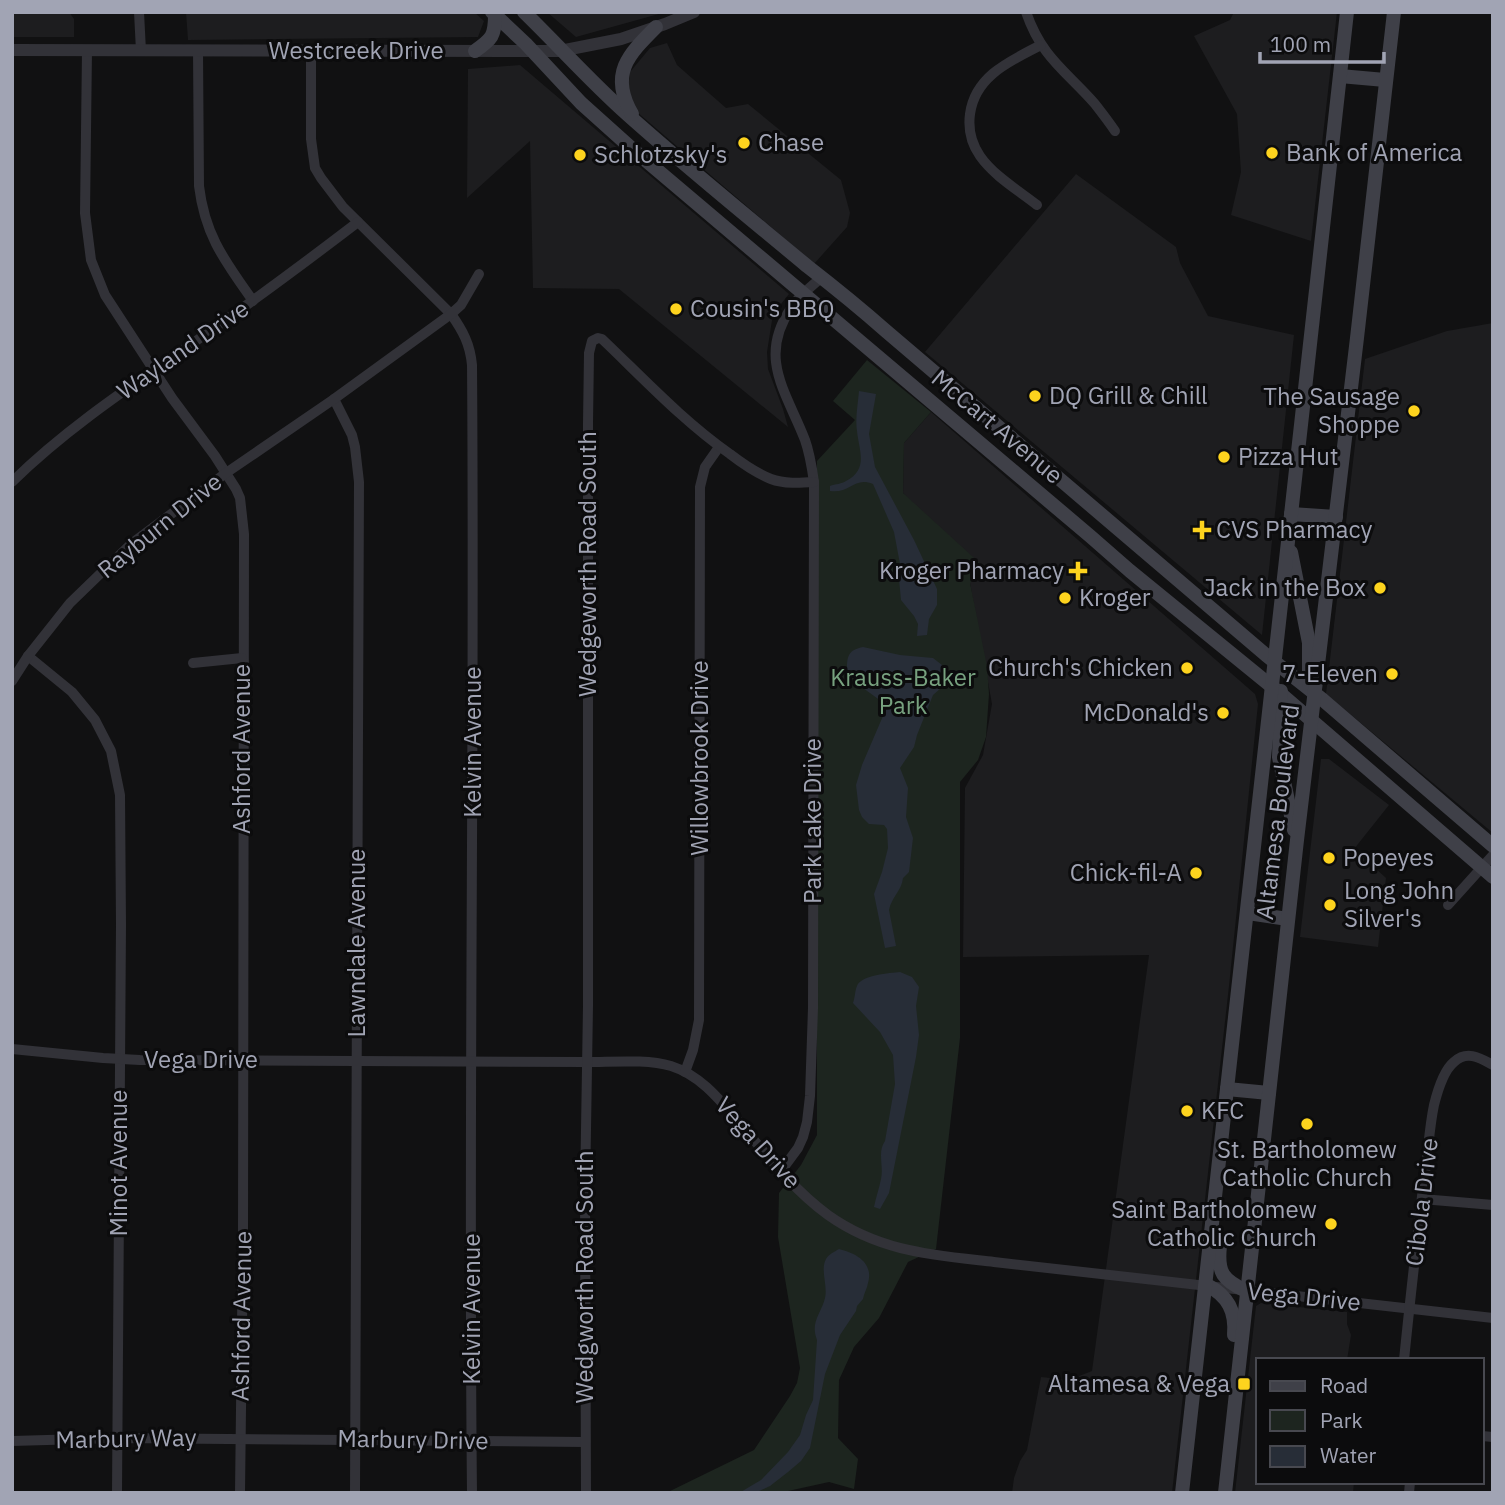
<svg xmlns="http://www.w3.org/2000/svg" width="1505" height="1505" font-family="'IBM Plex Sans',sans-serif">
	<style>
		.built { fill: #1d1d1f }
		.green { fill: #1d251f }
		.water { fill: #272d37 }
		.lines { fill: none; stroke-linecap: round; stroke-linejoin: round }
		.minor { stroke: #323238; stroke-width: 10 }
		.tertiary { stroke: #323238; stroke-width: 12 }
		.secondary { stroke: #3f4048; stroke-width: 14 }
		.poi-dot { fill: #fdd31e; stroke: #0c0c0d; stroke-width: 2.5 }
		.labels { text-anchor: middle; stroke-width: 6; stroke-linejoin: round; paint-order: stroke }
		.street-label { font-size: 24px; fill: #a1a4b4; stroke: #0c0c0d }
		.poi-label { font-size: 24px; fill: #a1a4b4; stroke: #0c0c0d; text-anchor: start }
		.park-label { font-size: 24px; fill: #77a17f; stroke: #0c0c0d }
	</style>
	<rect width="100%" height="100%" fill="#111112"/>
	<!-- built -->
	<g class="built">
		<polygon points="12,12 69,12 74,19 74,37 12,37"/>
		<polygon points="186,12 474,12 484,21 478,37 188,40"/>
		<polygon points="547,12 666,12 576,37"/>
		<polygon points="1234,12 1337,12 1311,241 1231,215 1241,172 1237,114 1194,36 1230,20"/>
		<polygon points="667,43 677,65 726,108 748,104 841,180 850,213 847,227 814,264 637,112 628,91 630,72 650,48"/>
		<polygon points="520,65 789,294 773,314 767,352 768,369 783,409 788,427 619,289 533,288 530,141 467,198 468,69"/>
		<polygon points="1076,174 1176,247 1180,263 1208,316 1294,335 1262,635 925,352"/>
		<polygon points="1493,323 1493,833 1326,694 1365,359 1447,331"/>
		<polygon points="931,412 1255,694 1258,704 1229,986 1172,1493 1012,1493 1014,1478 1020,1461 1027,1450 1041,1377 1069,1380 1092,1371 1149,955 963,957 965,788 983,755 992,704 970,583 903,493 904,443"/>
		<polygon points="1321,759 1329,759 1389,805 1354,849 1386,878 1378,947 1300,937"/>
		<polygon points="1261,1303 1347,1312 1347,1324 1351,1335 1347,1360 1258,1360 1258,1482 1354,1482 1353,1493 1235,1493 1256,1306"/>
	</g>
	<!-- green -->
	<polygon class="green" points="867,360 931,412 904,443 903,493 984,567 970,583 987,666 989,694 986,737 978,760 960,782 960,1038 936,1249 908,1262 879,1318 854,1347 839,1380 838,1438 858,1459 854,1489 829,1482 779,1493 666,1493 754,1450 790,1396 797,1383 800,1368 778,1237 779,1193 801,1165 817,1135 817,461 855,420 833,401"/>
	<!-- water -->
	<g class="water">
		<path d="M859,391L876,394L869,434L875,467L914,540L937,589V605L929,619L927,635L917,636L918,624L914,616L901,600L899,579L900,564L894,532L873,484C854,476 850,494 830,491V486C835,484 842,484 846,481C869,469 859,451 857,431C855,419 858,403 859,391Z"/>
		<path d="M863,647L900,655L933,658L942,665L945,677L941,688L933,695L917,735L914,747L900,768L908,788L906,817L913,838L909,872L903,878C902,890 891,898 889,910L896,946L885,948L874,894L882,872L888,848L887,829L884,825L869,824L862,817L859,810L856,785L862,765L883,716L884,705L881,701L863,688L847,669C847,655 849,650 863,647Z"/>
		<path d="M900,972L912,977L919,987L916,1006L919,1035L916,1057L889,1193L880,1209L874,1207C876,1197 879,1189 881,1179C884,1166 877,1152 885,1141L895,1084L893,1055L880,1032L853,1003C855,998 855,990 857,986C861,975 890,973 900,972Z"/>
		<path d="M839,1249C856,1253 874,1263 868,1283C867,1289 864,1293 863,1299L857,1306L856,1311L840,1335L825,1374L810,1448L801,1461L788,1472L770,1486L755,1493H739L761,1480L788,1452L800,1435L806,1415L813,1400L817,1340C810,1322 821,1314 825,1298C828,1286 820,1270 826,1259C829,1254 834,1252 839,1249Z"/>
	</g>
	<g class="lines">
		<!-- minor -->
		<g class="minor">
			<polyline points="139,12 141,51"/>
			<path d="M1026,12C1042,58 1065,70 1095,104C1102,113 1109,122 1115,131"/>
			<polyline points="87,50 85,213 91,260 105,295 172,398 215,456 236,489 240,498 244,534 243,1242 240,1493"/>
			<path d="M198,51L199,186C205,236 225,261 253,301"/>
			<path d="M311,51V139L315,168L321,178L343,207L451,314C463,331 470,344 472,365C475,741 468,1117 472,1493"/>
			<path d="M1037,205C1018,190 994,176 980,156C971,143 968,129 970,114C975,76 1010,61 1041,45"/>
			<polyline points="334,399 352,435 355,447 359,482 355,1493"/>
			<path d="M12,482C69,426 137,382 203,336C256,299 307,261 358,222"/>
			<polyline points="28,656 72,692 95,720 111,751 120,795 121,925 117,1493"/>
			<polyline points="193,663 242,658"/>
			<polyline points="12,681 28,656 70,603 131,544 226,473 334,399 451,314 461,305 479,274"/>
			<polyline points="1448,905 1493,855"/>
			<path d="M12,1049L103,1058L140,1060L587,1062C613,1062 647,1059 671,1066C703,1076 723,1104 743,1127C769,1158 795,1191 828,1215C880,1252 933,1255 994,1262L1493,1318"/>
			<polyline points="685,1072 693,1050 699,1020 700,487 705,467 719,447"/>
			<path d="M781,1171L798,1148L803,1137L807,1122L810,1096L813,1008L814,482C812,468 810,454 805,440C787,393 757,358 791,308C798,296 811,287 822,277"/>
			<polyline points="1422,1199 1493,1205"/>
			<path d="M1404,1360C1410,1300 1417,1239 1424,1179C1428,1155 1429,1129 1434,1105C1437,1093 1444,1070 1454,1062C1467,1050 1480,1058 1493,1065"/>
			<polyline points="1482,1436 1493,1437"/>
			<polyline points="12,1441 117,1438 585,1442"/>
			<path d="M586,1493L585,1191L588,1006V423L589,353L592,341L598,338L602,339C643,378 683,421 730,454C743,464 756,473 771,479C784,484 800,483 814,482"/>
			<polyline points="1409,1493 1410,1482"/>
		</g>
		<!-- tertiary -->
		<polyline class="tertiary" points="12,50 560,51 621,39 665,24 694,12"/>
		<!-- secondary -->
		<g class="secondary">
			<polyline points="492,12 526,44 581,103 630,147 1090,536 1130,571 1281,694 1493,877"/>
			<path d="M524,12C559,46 591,82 627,114C685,166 747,216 807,266C834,287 860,308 886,331L1266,655L1323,700L1493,846"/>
			<path d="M475,51C492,39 495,36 495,15"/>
			<polyline points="1340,76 1385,80"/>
			<path d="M632,114C609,74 628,55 656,27"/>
			<polyline points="1291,514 1336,517"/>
			<polyline points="1291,552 1309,643 1309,684"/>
			<polyline points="1281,691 1279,757 1294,830"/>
			<polyline points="1248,913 1288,919"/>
			<polyline points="1227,1089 1269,1093"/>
			<path d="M1220,1246C1217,1273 1223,1280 1246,1291"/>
			<path d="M1207,1285C1228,1296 1236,1311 1234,1335"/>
			<polyline points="1182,1493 1347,12"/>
			<polyline points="1225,1493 1297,840 1357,338 1394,12"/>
		</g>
	</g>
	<!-- markers -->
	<g class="poi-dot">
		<circle cx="744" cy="143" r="7"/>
		<circle cx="1272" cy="153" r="7"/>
		<circle cx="580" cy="155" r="7"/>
		<circle cx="676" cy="309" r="7"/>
		<circle cx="1035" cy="396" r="7"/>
		<circle cx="1414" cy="411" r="7"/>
		<circle cx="1224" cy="457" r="7"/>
		<path d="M1198.5 519.5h7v7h7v7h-7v7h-7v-7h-7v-7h7z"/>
		<path d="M1074.5 560.5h7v7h7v7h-7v7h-7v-7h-7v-7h7z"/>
		<circle cx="1380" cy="588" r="7"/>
		<circle cx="1065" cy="598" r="7"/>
		<circle cx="1187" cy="668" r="7"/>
		<circle cx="1392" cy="674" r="7"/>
		<circle cx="1223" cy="713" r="7"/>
		<circle cx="1329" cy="858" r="7"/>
		<circle cx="1196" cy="873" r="7"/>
		<circle cx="1330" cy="905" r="7"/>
		<circle cx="1187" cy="1111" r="7"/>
		<circle cx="1307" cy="1124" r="7"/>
		<circle cx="1331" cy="1224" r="7"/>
		<rect x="1237" y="1377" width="14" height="14" rx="3.5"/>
	</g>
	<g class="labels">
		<!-- street labels -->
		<g class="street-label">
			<text x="356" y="59">Westcreek Drive</text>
			<text transform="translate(183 350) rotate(-35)" y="8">Wayland Drive</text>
			<text transform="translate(997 427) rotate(40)" y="8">McCart Avenue</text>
			<text transform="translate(160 526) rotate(-39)" y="8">Rayburn Drive</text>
			<text transform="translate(588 564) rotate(-90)" y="8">Wedgeworth Road South</text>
			<text transform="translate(473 742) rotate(-90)" y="8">Kelvin Avenue</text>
			<text transform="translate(242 749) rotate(-90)" y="8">Ashford Avenue</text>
			<text transform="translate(700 758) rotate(-90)" y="8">Willowbrook Drive</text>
			<text transform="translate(1278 812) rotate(-83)" y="8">Altamesa Boulevard</text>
			<text transform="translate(813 821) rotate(-90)" y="8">Park Lake Drive</text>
			<text transform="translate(357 943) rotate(-90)" y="8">Lawndale Avenue</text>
			<text x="201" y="1068">Vega Drive</text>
			<text transform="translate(758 1143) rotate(48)" y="8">Vega Drive</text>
			<text transform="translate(119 1163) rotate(-90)" y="8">Minot Avenue</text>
			<text transform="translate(1422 1202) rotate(-83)" y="8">Cibola Drive</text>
			<text transform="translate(585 1277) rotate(-90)" y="8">Wedgworth Road South</text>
			<text transform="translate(1304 1297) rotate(6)" y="8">Vega Drive</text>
			<text transform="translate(472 1309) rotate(-90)" y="8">Kelvin Avenue</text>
			<text transform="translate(242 1316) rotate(-89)" y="8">Ashford Avenue</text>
			<text transform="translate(126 1439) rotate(-1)" y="8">Marbury Way</text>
			<text transform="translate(413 1440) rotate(1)" y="8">Marbury Drive</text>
		</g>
		<!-- poi labels -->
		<g class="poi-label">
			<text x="758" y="151">Chase</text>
			<text x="1286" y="161">Bank of America</text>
			<text x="594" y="163">Schlotzsky's</text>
			<text x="690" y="317">Cousin's BBQ</text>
			<text x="1049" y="404">DQ Grill &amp; Chill</text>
			<text x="1400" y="405" text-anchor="end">The Sausage<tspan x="1400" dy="28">Shoppe</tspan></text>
			<text x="1238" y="465">Pizza Hut</text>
			<text x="1216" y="538">CVS Pharmacy</text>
			<text x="1064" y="579" text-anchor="end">Kroger Pharmacy</text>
			<text x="1366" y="596" text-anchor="end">Jack in the Box</text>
			<text x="1079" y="606">Kroger</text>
			<text x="1173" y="676" text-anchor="end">Church's Chicken</text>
			<text x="1378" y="682" text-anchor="end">7-Eleven</text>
			<text x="1209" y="721" text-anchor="end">McDonald's</text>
			<text x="1343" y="866">Popeyes</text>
			<text x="1182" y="881" text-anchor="end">Chick-fil-A</text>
			<text x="1344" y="899">Long John<tspan x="1344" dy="28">Silver's</tspan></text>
			<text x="1201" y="1119">KFC</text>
			<text x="1307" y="1158" text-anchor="middle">St. Bartholomew<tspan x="1307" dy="28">Catholic Church</tspan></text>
			<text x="1317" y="1218" text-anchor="end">Saint Bartholomew<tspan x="1317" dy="28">Catholic Church</tspan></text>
			<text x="1230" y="1392" text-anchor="end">Altamesa &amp; Vega</text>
		</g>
		<!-- park labels -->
		<g class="park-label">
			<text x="903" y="686">Krauss-Baker<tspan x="903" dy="28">Park</tspan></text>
		</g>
	</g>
	<!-- border -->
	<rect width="1505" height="1505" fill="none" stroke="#a1a4b4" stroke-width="28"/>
	<!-- legend -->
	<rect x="1256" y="1358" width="228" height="126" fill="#0c0c0d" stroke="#484950" stroke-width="2"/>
	<rect x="1270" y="1381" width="35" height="10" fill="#3f4048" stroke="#484950" stroke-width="2"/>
	<text x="1320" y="1393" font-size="21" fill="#a1a4b4">Road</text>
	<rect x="1270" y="1410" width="35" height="21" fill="#1d251f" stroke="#484950" stroke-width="2"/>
	<text x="1320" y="1428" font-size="21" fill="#a1a4b4">Park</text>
	<rect x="1270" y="1446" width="35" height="21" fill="#272d37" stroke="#484950" stroke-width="2"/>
	<text x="1320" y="1463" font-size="21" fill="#a1a4b4">Water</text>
	<!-- scale -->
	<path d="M1260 52v10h124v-10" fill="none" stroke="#a1a4b4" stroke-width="3.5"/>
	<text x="1270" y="52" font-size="21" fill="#a1a4b4" stroke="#0c0c0d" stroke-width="5" paint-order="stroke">100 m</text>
</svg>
